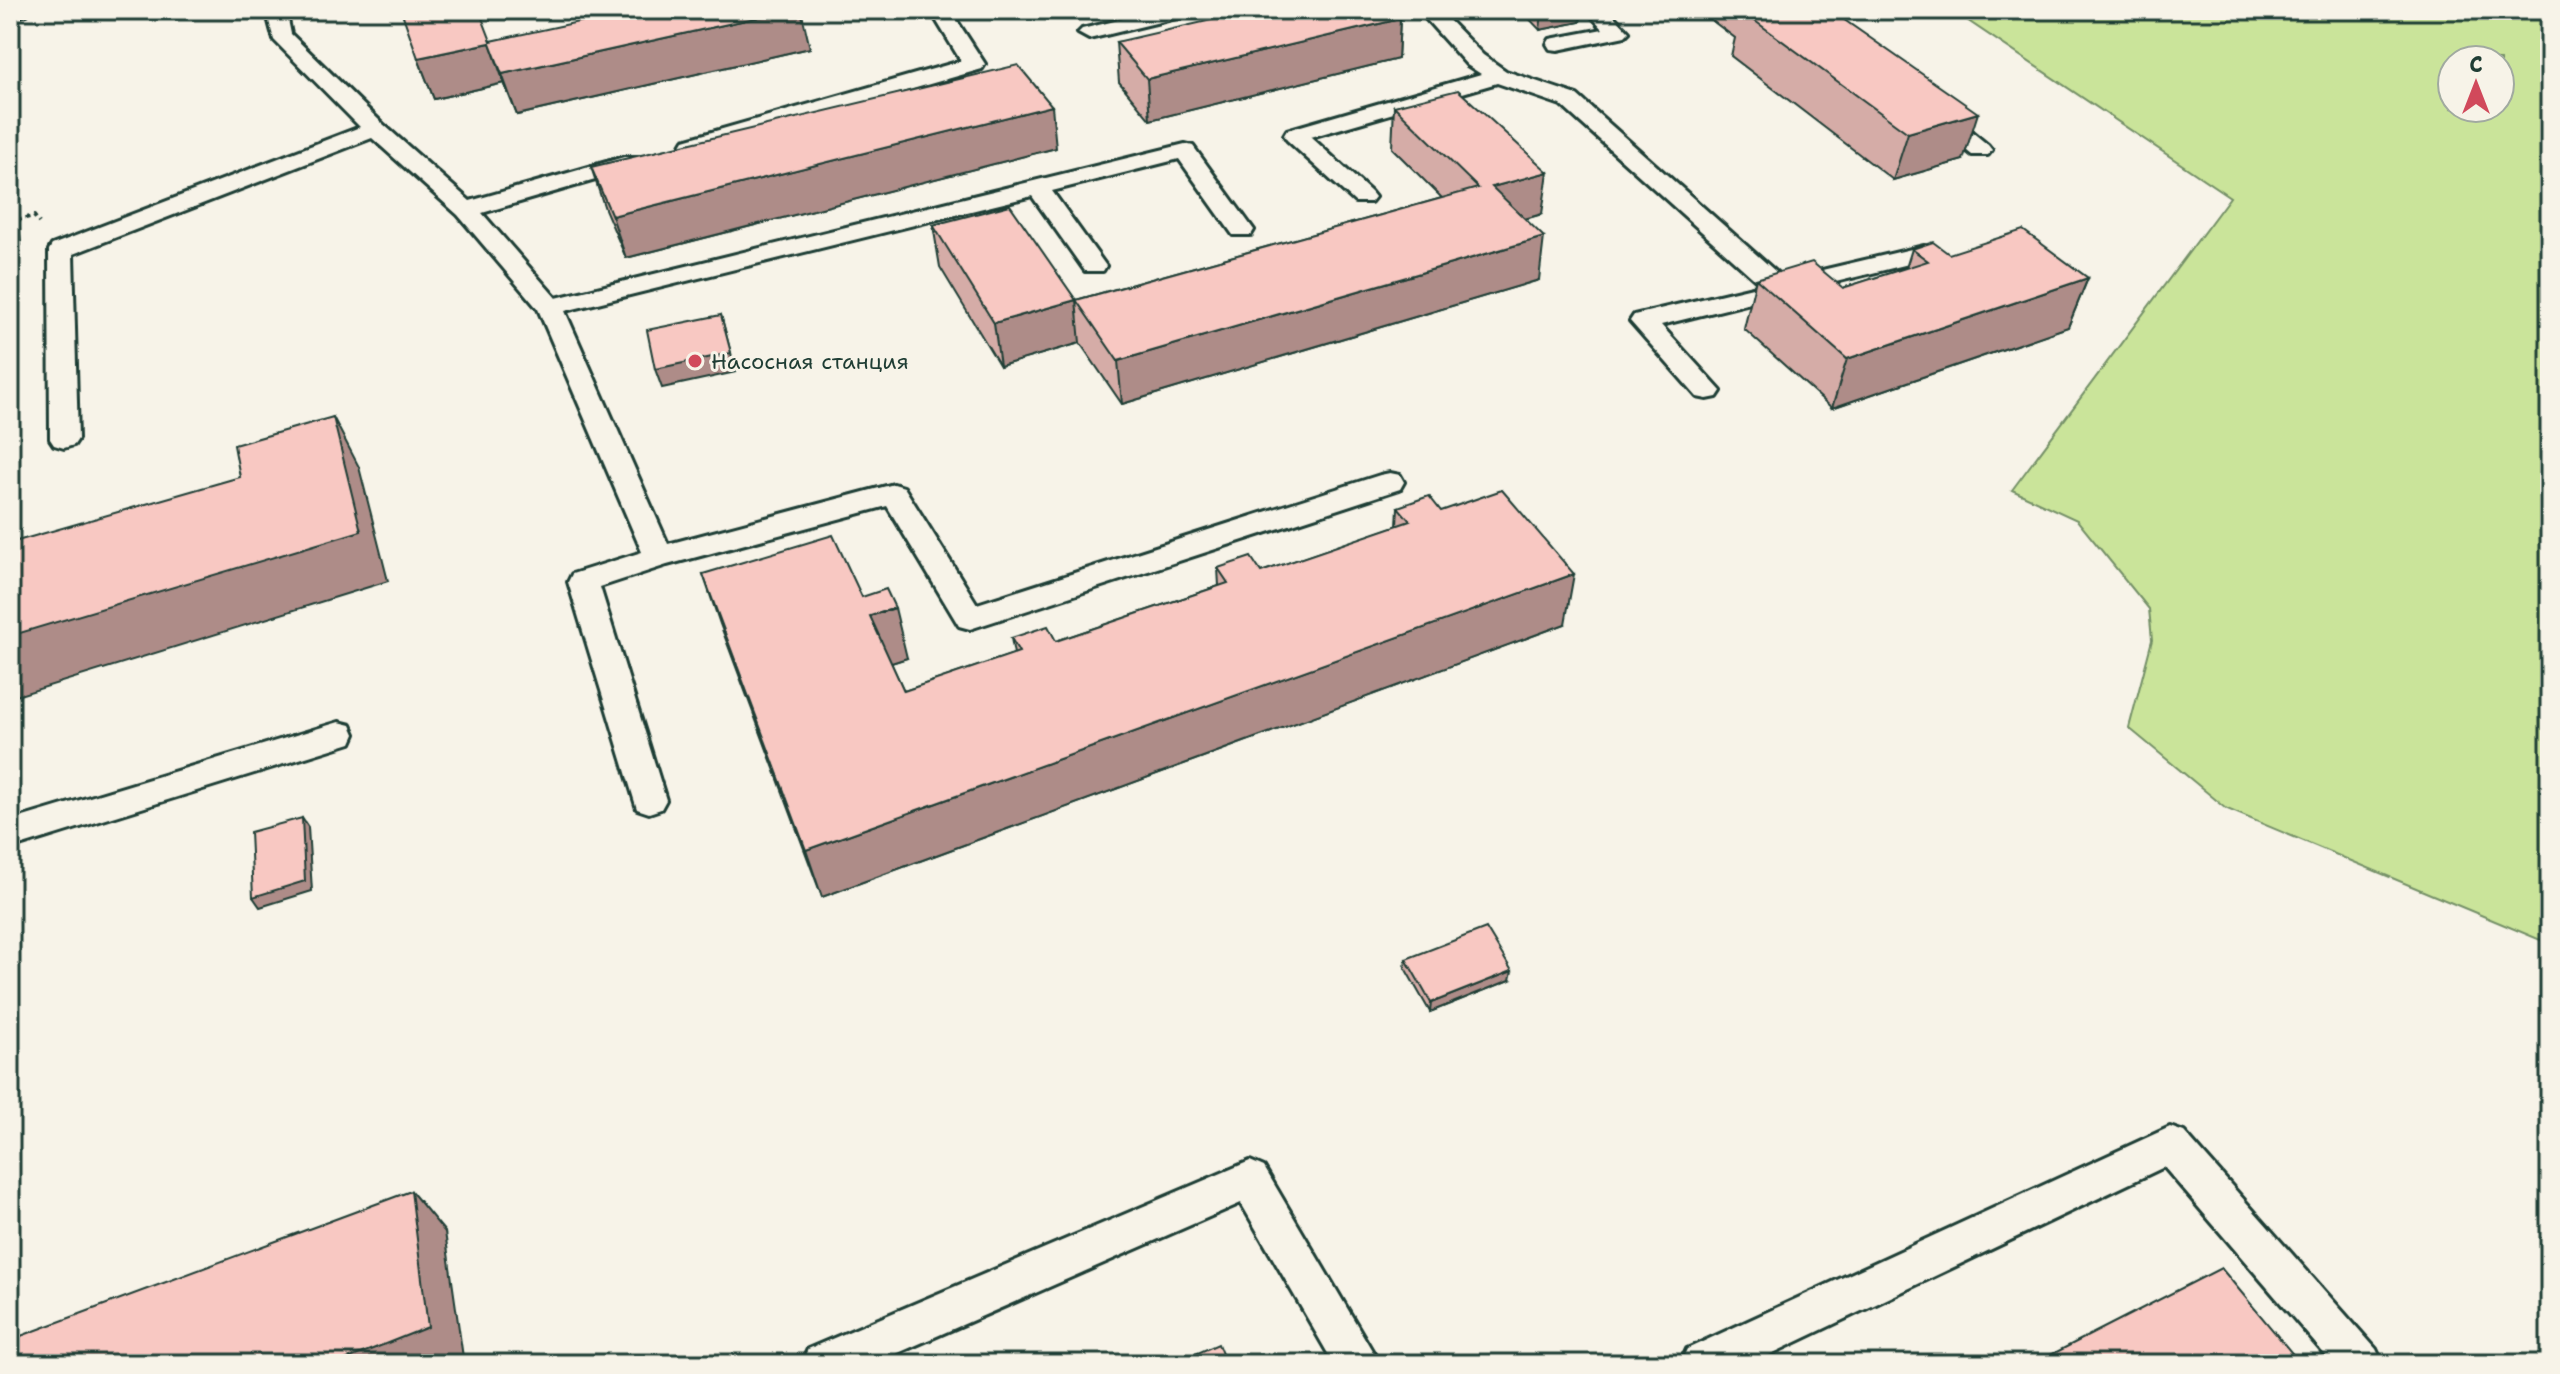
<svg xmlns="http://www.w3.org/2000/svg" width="2560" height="1374" font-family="'Shantell Sans',sans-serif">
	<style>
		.green { fill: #cae49a; stroke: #749067; stroke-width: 2; fill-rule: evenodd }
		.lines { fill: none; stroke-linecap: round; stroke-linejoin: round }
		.service-casing { stroke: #1f3d34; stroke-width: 6 }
		.path { stroke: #1f3d34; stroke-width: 4; stroke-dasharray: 4 4; stroke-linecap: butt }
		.service { fill: #f7f3e8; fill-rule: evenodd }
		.wall { fill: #d5aca7; stroke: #1f3d34; stroke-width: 2 }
		.shaded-wall { fill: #ae8c88; stroke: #1f3d34; stroke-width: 2 }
		.building { fill: #f8c8c2; stroke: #1f3d34; stroke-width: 2 }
		.poi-dot { fill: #d1495b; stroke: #f7f3e8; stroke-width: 3 }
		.labels { text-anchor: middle; stroke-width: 6; stroke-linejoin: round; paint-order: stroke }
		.poi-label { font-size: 22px; fill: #1f3d34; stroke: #f7f3e8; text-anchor: start }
	</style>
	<rect width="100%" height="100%" fill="#f7f3e8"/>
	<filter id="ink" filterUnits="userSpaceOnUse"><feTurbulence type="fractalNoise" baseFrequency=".0125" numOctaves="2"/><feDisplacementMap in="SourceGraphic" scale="16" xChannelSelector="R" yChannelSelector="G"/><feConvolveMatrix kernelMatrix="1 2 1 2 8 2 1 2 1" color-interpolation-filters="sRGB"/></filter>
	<g filter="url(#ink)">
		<!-- green -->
		<path class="green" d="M1952,10H2550V944L2227,809L2129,728L2152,640L2149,609L2077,520L2012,490L2230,197ZM2452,60H2500V108H2452Z"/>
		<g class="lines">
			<defs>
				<g id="service">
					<polygon points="10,10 30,10 27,14 10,20"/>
					<polygon points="266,10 286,10 291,34 383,124 470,201 624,157 640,157 644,162 640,167 482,213 556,298 1185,144 1193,146 1254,230 1251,235 1233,235 1179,159 1052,191 1106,266 1103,271 1085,271 1032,196 565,311 668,544 894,484 904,487 977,604 1380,475 1390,473 1400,475 1404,482 1400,489 970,629 959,626 887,506 667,565 600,587 666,800 661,809 649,813 637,809 568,582 572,574 642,552 538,309 458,215 372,138 73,254 78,439 74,445 64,448 54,445 50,439 49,250 52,245 360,127 274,40"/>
					<polygon points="930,10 950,10 985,64 982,69 700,150 684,150 681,145 684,140 961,61"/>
					<polygon points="1160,10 1196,10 1193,14 1089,39 1078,33 1082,29"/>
					<polygon points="1418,10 1439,10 1483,55 1506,71 1577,95 1784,279 1924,246 1933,248 1936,253 1933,258 1661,325 1721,391 1717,397 1707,399 1697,397 1630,321 1634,315 1761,285 1561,105 1497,83 1311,137 1371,192 1375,197 1371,202 1355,202 1287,140 1284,135 1287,130 1481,74 1467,65"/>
					<polygon points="1586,10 1608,10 1629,32 1625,36 1558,50 1550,49 1547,44 1550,39 1603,29"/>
					<polygon points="1936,107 1944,109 1988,145 1992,150 1988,155 1972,155 1928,119 1925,114 1928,109"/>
					<polygon points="339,722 351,725 355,734 351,743 10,849 10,821"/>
					<polygon points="2170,1127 2184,1132 2376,1349 2383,1364 2333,1364 2164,1167 1750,1364 1680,1364 1687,1349"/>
					<polygon points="1250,1161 1264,1167 1380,1364 1334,1364 1241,1203 873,1364 801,1364 808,1349"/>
				</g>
			</defs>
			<!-- service casing -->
			<use href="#service" class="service-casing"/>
			<!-- path -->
			<polyline class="path" points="10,222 34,216 39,223"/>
			<!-- service -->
			<use href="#service" class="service"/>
		</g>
		<!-- wall -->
		<g class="wall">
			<polygon points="1521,10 1582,10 1580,22 1540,30"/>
			<polygon points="1698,10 1830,10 1963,160 1893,180 1731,56 1735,38"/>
			<polygon points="1400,19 1398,59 1150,120 1119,82 1116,42"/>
			<polygon points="491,41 810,48 517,115 504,83 434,99 418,58"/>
			<polygon points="1394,106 1542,214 1525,219 1539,280 1122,404 1080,343 1000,366 940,267 933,225 1076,300 1442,198 1392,148"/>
			<polygon points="1056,148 626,258 605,209 591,167"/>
			<polygon points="1912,249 2088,278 2068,327 1832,408 1744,329 1756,279 1843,288 1906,268"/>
			<polygon points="1398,507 1441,511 1565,624 822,897 720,624 703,574 862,597 907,658 891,663 904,691 1014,654 1011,638 1056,641 1219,586 1218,568 1261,572 1397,526"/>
			<polygon points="1406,959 1510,980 1430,1012 1405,968"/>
		</g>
		<!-- shaded-wall -->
		<g class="shaded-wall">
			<polygon points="791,10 801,10 810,48 517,115 502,74"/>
			<polygon points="1553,10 1582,10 1580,22 1540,30 1542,12"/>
			<polygon points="1400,19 1398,59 1150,120 1147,79"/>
			<polygon points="490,43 504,83 434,99 418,58"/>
			<polygon points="1052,106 1056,148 626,258 612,216"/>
			<polygon points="1978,113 1963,160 1893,180 1908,133"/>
			<polygon points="1548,172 1542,214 1488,229 1492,187"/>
			<polygon points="13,215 19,225 21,245 10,247 10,236"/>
			<polygon points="1544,237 1539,280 1122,404 1118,361"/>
			<polygon points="2088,278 2068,327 1832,408 1847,359"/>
			<polygon points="1076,300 1080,343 1000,366 994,323"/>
			<polygon points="721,315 736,372 662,388 655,369"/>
			<polygon points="333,417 359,467 388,581 10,698 10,636"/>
			<polygon points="1574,574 1565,624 822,897 806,850"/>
			<polygon points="895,608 907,658 882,666 870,616"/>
			<polygon points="302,818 308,827 312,891 260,907 253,897"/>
			<polygon points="1512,971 1510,980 1430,1012 1431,1003"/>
			<polygon points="411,1191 445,1232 464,1364 335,1364"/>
		</g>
		<!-- building -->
		<g class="building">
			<polygon points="401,10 479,10 491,41 634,10 791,10 502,74 490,43 418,58"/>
			<polygon points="1255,10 1390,10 1400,19 1147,79 1116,42"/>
			<polygon points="1740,10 1830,10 1978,113 1908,133"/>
			<polygon points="1018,65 1052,106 612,216 591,167"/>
			<polygon points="1458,90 1548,172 1492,187 1544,237 1118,361 1076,300 994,323 933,225 1010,205 1076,300 1478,188 1394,106"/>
			<polygon points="13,215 15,235 10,236 10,216"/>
			<polygon points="2023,230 2088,278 1847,359 1756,279 1812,262 1843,288 1928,261 1912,249 1933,242 1949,254"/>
			<polygon points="721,315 731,353 655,369 647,330"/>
			<polygon points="333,417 361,531 10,636 10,543 240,477 234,445"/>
			<polygon points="1502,490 1574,574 806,850 703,574 833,535 862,597 886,589 895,608 870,616 904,691 1019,652 1011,638 1048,626 1056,641 1228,583 1218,568 1251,557 1261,572 1410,521 1398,507 1429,496 1441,511"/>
			<polygon points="302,818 305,881 253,897 250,832"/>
			<polygon points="1486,928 1512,971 1431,1003 1406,959"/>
			<polygon points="411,1191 428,1327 335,1364 10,1364 10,1340"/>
			<polygon points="2221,1268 2301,1364 2033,1364"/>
			<polygon points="1218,1344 1226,1364 1173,1364"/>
		</g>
	</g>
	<!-- markers -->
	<circle class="poi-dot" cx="695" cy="361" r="8"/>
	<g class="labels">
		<!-- poi labels -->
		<g class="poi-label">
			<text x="711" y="369">Насосная станция</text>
		</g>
	</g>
	<!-- margin -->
	<rect width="2560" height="1374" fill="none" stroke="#f7f3e8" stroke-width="40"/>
	<rect x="20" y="20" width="2520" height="1334" fill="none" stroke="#1f3d34" stroke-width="3" filter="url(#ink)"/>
	<!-- north arrow -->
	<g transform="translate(2476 84)"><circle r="38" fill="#f7f3e8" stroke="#a1aaa0" stroke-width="2"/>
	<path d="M0-6L14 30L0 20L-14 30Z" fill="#d1495b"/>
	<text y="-12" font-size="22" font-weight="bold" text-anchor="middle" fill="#1f3d34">С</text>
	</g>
</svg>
